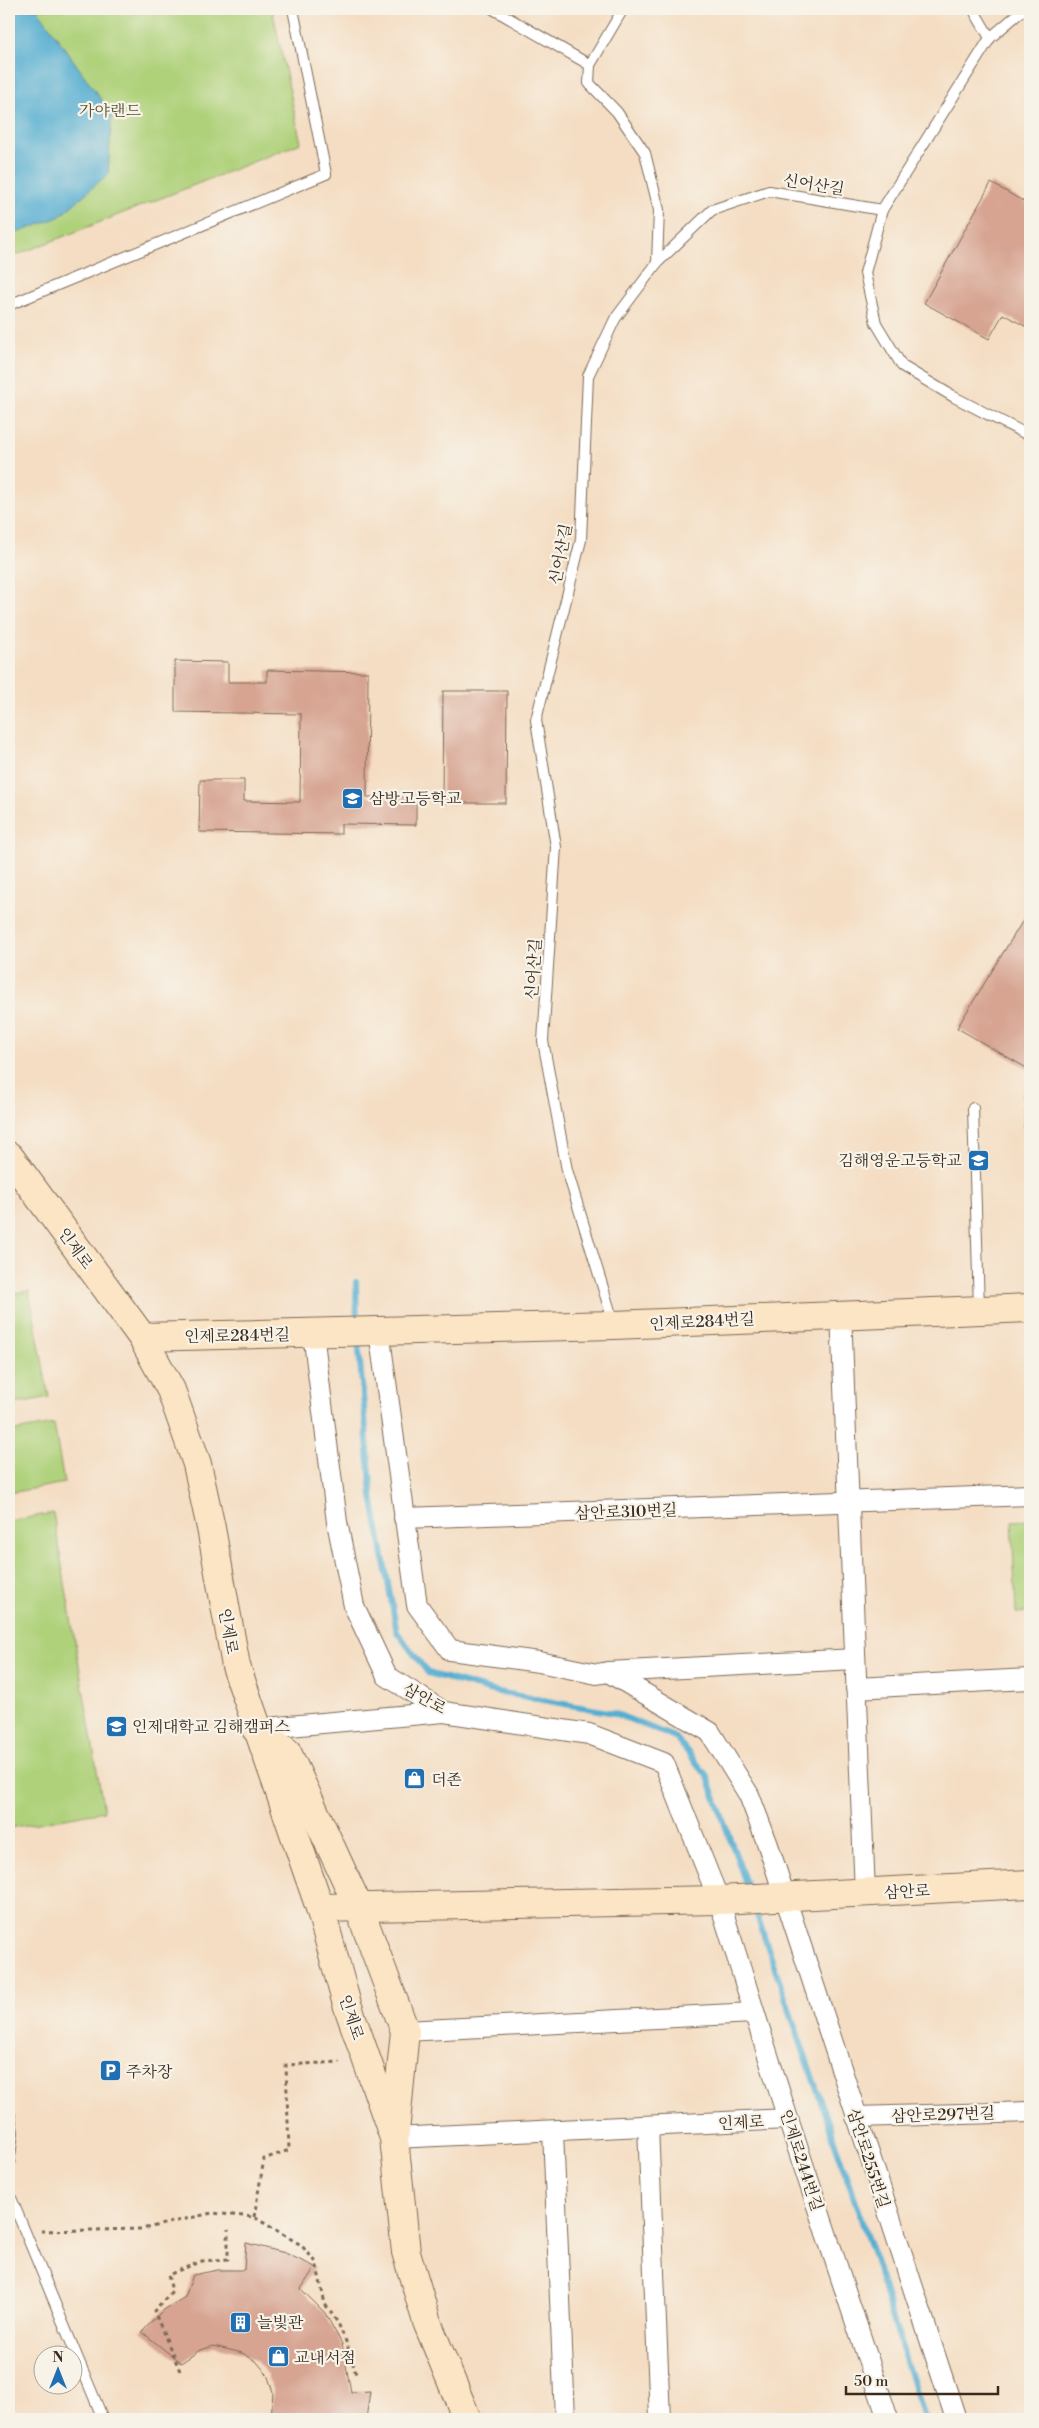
<svg xmlns="http://www.w3.org/2000/svg" width="1039" height="2428" font-family="'Libre Bodoni','Noto Serif KR',serif">
	<style>
		.green { fill: #afd17a; stroke: #757e4c }
		.water { fill: #55aed2; stroke: #486c78 }
		.lines { fill: none; stroke-linecap: round; stroke-linejoin: round }
		.stream { stroke: #55aed2; stroke-width: 6 }
		.building { fill: #d7a492 }
		.lane-casing { stroke: #7c6957; stroke-width: 12 }
		.street-casing { stroke: #7c6957; stroke-width: 22 }
		.secondary-casing { stroke: #7c6957; stroke-width: 30 }
		.path { stroke: #7c6957; stroke-width: 3; stroke-dasharray: 4 4; stroke-linecap: butt }
		.lane { stroke: #fff; stroke-width: 10 }
		.street { stroke: #fff; stroke-width: 20 }
		.secondary { stroke: #fce5c4; stroke-width: 28 }
		.labels { text-anchor: middle; stroke-width: 4.5; stroke-linejoin: round; paint-order: stroke }
		.park-label { font-size: 16px; fill: #585435; stroke: #f7f3e8 }
		.street-label { font-size: 16px; fill: #3b2a1e; stroke: #f7f3e8 }
		.poi-label { font-size: 16px; fill: #3b2a1e; stroke: #f7f3e8; text-anchor: start }
	</style>
	<rect width="100%" height="100%" fill="#f7f3e8"/>
	<filter id="ink" filterUnits="userSpaceOnUse"><feTurbulence type="fractalNoise" baseFrequency=".02" numOctaves="2"/><feDisplacementMap in="SourceGraphic" scale="10" xChannelSelector="R" yChannelSelector="G"/><feConvolveMatrix kernelMatrix="1 2 1 2 8 2 1 2 1" color-interpolation-filters="sRGB"/></filter>
	<filter id="wash" filterUnits="userSpaceOnUse"><feTurbulence type="fractalNoise" baseFrequency=".0096" numOctaves="4" result="noise"/><feDisplacementMap in="SourceGraphic" scale="20" xChannelSelector="R" yChannelSelector="G"/><feGaussianBlur stdDeviation="1.12" result="paint"/><feColorMatrix in="noise" values="0 0 0 0 0 0 0 0 0 0 0 0 0 0 0 0 0 1.4 0 .05"/><feComposite in="paint" operator="in"/></filter>
	<g filter="url(#wash)">
		<rect width="100%" height="100%" fill="#f4ddc2"/>
		<!-- green -->
		<g class="green">
			<polygon points="9,9 272,9 301,143 9,258"/>
			<polygon points="1023,1093 1030,1093 1030,1234 1028,1234"/>
			<polygon points="29,1291 49,1397 9,1405 9,1294"/>
			<polygon points="54,1424 64,1483 9,1493 9,1432"/>
			<polygon points="53,1513 104,1811 9,1828 9,1521"/>
			<polygon points="1030,1520 1030,1612 1016,1613 1012,1521"/>
		</g>
		<!-- water -->
		<polygon class="water" points="9,9 37,9 112,115 108,174 59,217 9,236"/>
		<g class="lines">
			<!-- stream -->
			<g class="stream">
				<polyline points="356,1282 357,1326"/>
				<polyline points="358,1339 372,1496 397,1632 428,1673 493,1691 614,1713 676,1738 708,1777 749,1892"/>
				<polyline points="753,1904 871,2248 924,2419"/>
			</g>
		</g>
		<g id="blocks">
			<!-- building -->
			<g class="building">
				<polygon points="991,183 1030,205 1030,329 1003,314 989,339 924,303"/>
				<polygon points="175,661 228,662 228,682 267,682 267,670 368,672 367,797 416,797 416,825 341,824 341,834 199,832 200,780 244,780 244,801 300,802 301,714 175,712"/>
				<polygon points="443,691 507,691 506,803 442,803"/>
				<polygon points="1030,909 1030,1070 957,1028"/>
				<polygon points="246,2243 285,2253 315,2267 301,2289 325,2313 342,2344 351,2392 370,2391 366,2419 271,2419 273,2392 267,2374 256,2361 242,2353 214,2346 200,2350 181,2363 142,2332 162,2311 185,2297 193,2275 218,2270 244,2270"/>
			</g>
		</g>
	</g>
	<g filter="url(#ink)">
		<use href="#blocks" fill-opacity="0" stroke="#7c6957" stroke-width="1"/>
		<g class="lines">
			<defs>
				<g id="lane">
					<polyline points="493,9 590,65"/>
					<polyline points="623,9 590,65 589,83 617,112 645,153 659,210 657,263"/>
					<polyline points="973,9 990,38"/>
					<polyline points="882,210 865,273 876,323 902,366 954,397 1030,436"/>
					<polyline points="9,305 326,174 293,9"/>
					<polyline points="973,1108 979,1309"/>
					<polyline points="614,1324 567,1170 543,1041 556,847 536,720 581,540 588,376 615,319 657,263 712,210 769,191 882,210 990,38 1024,9"/>
					<polyline points="9,2112 13,2132 9,2165"/>
					<polyline points="9,2193 103,2419"/>
				</g>
				<g id="street">
					<polyline points="841,1314 865,1893"/>
					<polyline points="379,1331 417,1605 450,1650 539,1662 597,1674 608,1672 710,1732 749,1795 768,1845 956,2419"/>
					<polyline points="313,1333 337,1522 354,1606 387,1676 444,1712 589,1734 664,1763 719,1900 788,2119 888,2419"/>
					<polyline points="404,1518 1030,1495"/>
					<polyline points="608,1672 855,1659"/>
					<polyline points="856,1688 1030,1679"/>
					<polyline points="256,1729 444,1712"/>
					<polyline points="405,2031 753,2013"/>
					<polyline points="856,2117 1030,2112"/>
					<polyline points="648,2126 660,2419"/>
					<polyline points="553,2131 565,2419"/>
					<polyline points="394,2138 788,2119"/>
				</g>
				<g id="secondary">
					<polyline points="9,1156 142,1337 171,1390 197,1464 211,1528 236,1666 320,1908 346,2001 394,2138 406,2252 427,2322 467,2419"/>
					<polyline points="142,1337 614,1325 1030,1308"/>
					<polyline points="256,1729 287,1752 359,1908 405,2031 395,2132"/>
					<polyline points="320,1908 719,1900 1030,1884"/>
				</g>
			</defs>
			<!-- lane casing -->
			<use href="#lane" class="lane-casing"/>
			<!-- street casing -->
			<use href="#street" class="street-casing"/>
			<!-- secondary casing -->
			<use href="#secondary" class="secondary-casing"/>
			<!-- path -->
			<g class="path">
				<polyline points="254,2217 264,2159 289,2150 286,2065 340,2062"/>
				<polyline points="41,2231 142,2229 212,2213 254,2217 301,2245 316,2262 325,2304 338,2323 347,2344 356,2374"/>
				<polyline points="180,2371 154,2311 172,2291 168,2275 202,2261 228,2259 228,2229"/>
			</g>
			<!-- lane -->
			<use href="#lane" class="lane"/>
			<!-- street -->
			<use href="#street" class="street"/>
			<!-- secondary -->
			<use href="#secondary" class="secondary"/>
		</g>
	</g>
	<!-- icons -->
	<defs>
		<symbol id="school-square" viewBox="-11 -11 22 22"><rect x="-9" y="-9" width="18" height="18" rx="4" fill="#1f6fb2" stroke="#f7f3e8"/><path d="M0-5L7-2L0 1L-7-2ZM-4 1L0 2.5L4 1V4Q0 6-4 4Z" fill="#fff"/></symbol>
		<symbol id="university-square" viewBox="-11 -11 22 22"><rect x="-9" y="-9" width="18" height="18" rx="4" fill="#1f6fb2" stroke="#f7f3e8"/><path d="M0-5L7-2L0 1L-7-2ZM-4 1L0 2.5L4 1V4Q0 6-4 4Z" fill="#fff"/></symbol>
		<symbol id="shop-square" viewBox="-11 -11 22 22"><rect x="-9" y="-9" width="18" height="18" rx="4" fill="#1f6fb2" stroke="#f7f3e8"/><path d="M-5-2.5h2.3a2.7 3.5 0 0 1 5.4 0H5L5.5 6h-11ZM-1.5-2.5h3a1.5 2.3 0 0 0-3 0Z" fill="#fff"/></symbol>
		<symbol id="parking-square" viewBox="-11 -11 22 22"><rect x="-9" y="-9" width="18" height="18" rx="4" fill="#1f6fb2" stroke="#f7f3e8"/><path d="M-3.5-5.5H1a3.5 3.5 0 0 1 0 7H-1V5.5H-3.5ZM-1-3.4V-.6H.8a1.4 1.4 0 0 0 0-2.8Z" fill="#fff"/></symbol>
		<symbol id="building-square" viewBox="-11 -11 22 22"><rect x="-9" y="-9" width="18" height="18" rx="4" fill="#1f6fb2" stroke="#f7f3e8"/><path d="M-4-6H4V6H1V3H-1V6H-4ZM-2.5-4.3h1.7v1.8h-1.7ZM.8-4.3h1.7v1.8H.8ZM-2.5-1h1.7V.8h-1.7ZM.8-1h1.7V.8H.8Z" fill="#fff"/></symbol>
	</defs>
	<g fill-rule="evenodd">
		<use href="#school-square" x="340" y="786" width="25" height="25"/>
		<use href="#school-square" x="966" y="1148" width="25" height="25"/>
		<use href="#university-square" x="104" y="1714" width="25" height="25"/>
		<use href="#shop-square" x="402" y="1766" width="25" height="25"/>
		<use href="#parking-square" x="98" y="2058" width="25" height="25"/>
		<use href="#building-square" x="228" y="2310" width="25" height="25"/>
		<use href="#shop-square" x="266" y="2344" width="25" height="25"/>
	</g>
	<g class="labels">
		<!-- park labels -->
		<g class="park-label">
			<text x="110" y="116">가야랜드</text>
		</g>
		<!-- street labels -->
		<g class="street-label">
			<text transform="translate(814 184) rotate(9)" y="6">신어산길</text>
			<text transform="translate(560 554) rotate(-79)" y="6">신어산길</text>
			<text transform="translate(533 969) rotate(-86)" y="6">신어산길</text>
			<text transform="translate(76 1248) rotate(54)" y="6">인제로</text>
			<text transform="translate(702 1321) rotate(-3)" y="6">인제로284번길</text>
			<text transform="translate(237 1335) rotate(-1)" y="6">인제로284번길</text>
			<text transform="translate(626 1511) rotate(-2)" y="6">삼안로310번길</text>
			<text transform="translate(229 1631) rotate(80)" y="6">인제로</text>
			<text transform="translate(425 1698) rotate(29)" y="6">삼안로</text>
			<text transform="translate(907 1891) rotate(-3)" y="6">삼안로</text>
			<text transform="translate(352 2017) rotate(72)" y="6">인제로</text>
			<text transform="translate(943 2114) rotate(-2)" y="6">삼안로297번길</text>
			<text transform="translate(741 2122) rotate(-3)" y="6">인제로</text>
			<text transform="translate(869 2158) rotate(72)" y="6">삼안로255번길</text>
			<text transform="translate(802 2160) rotate(72)" y="6">인제로244번길</text>
		</g>
		<!-- poi labels -->
		<g class="poi-label">
			<text x="369" y="804">삼방고등학교</text>
			<text x="962" y="1166" text-anchor="end">김해영운고등학교</text>
			<text x="132" y="1732">인제대학교 김해캠퍼스</text>
			<text x="431" y="1785">더존</text>
			<text x="126" y="2077">주차장</text>
			<text x="257" y="2328">늘빛관</text>
			<text x="294" y="2363">교내서점</text>
		</g>
	</g>
	<!-- margin -->
	<rect width="1039" height="2428" fill="none" stroke="#f7f3e8" stroke-width="30"/>
	<!-- north arrow -->
	<g transform="translate(58 2370)"><circle r="24" fill="#f7f3e8" stroke="#aca397"/>
	<path d="M0-4L9 19L0 12L-9 19Z" fill="#1f6fb2"/>
	<text y="-8" font-size="14" font-weight="bold" text-anchor="middle" fill="#3b2a1e">N</text>
	</g>
	<!-- scale -->
	<path d="M846 2386v8h152v-8" fill="none" stroke="#3b2a1e" stroke-width="2.5"/>
	<text x="854" y="2386" font-size="15" fill="#3b2a1e" stroke="#f7f3e8" stroke-width="4" paint-order="stroke">50 m</text>
</svg>
